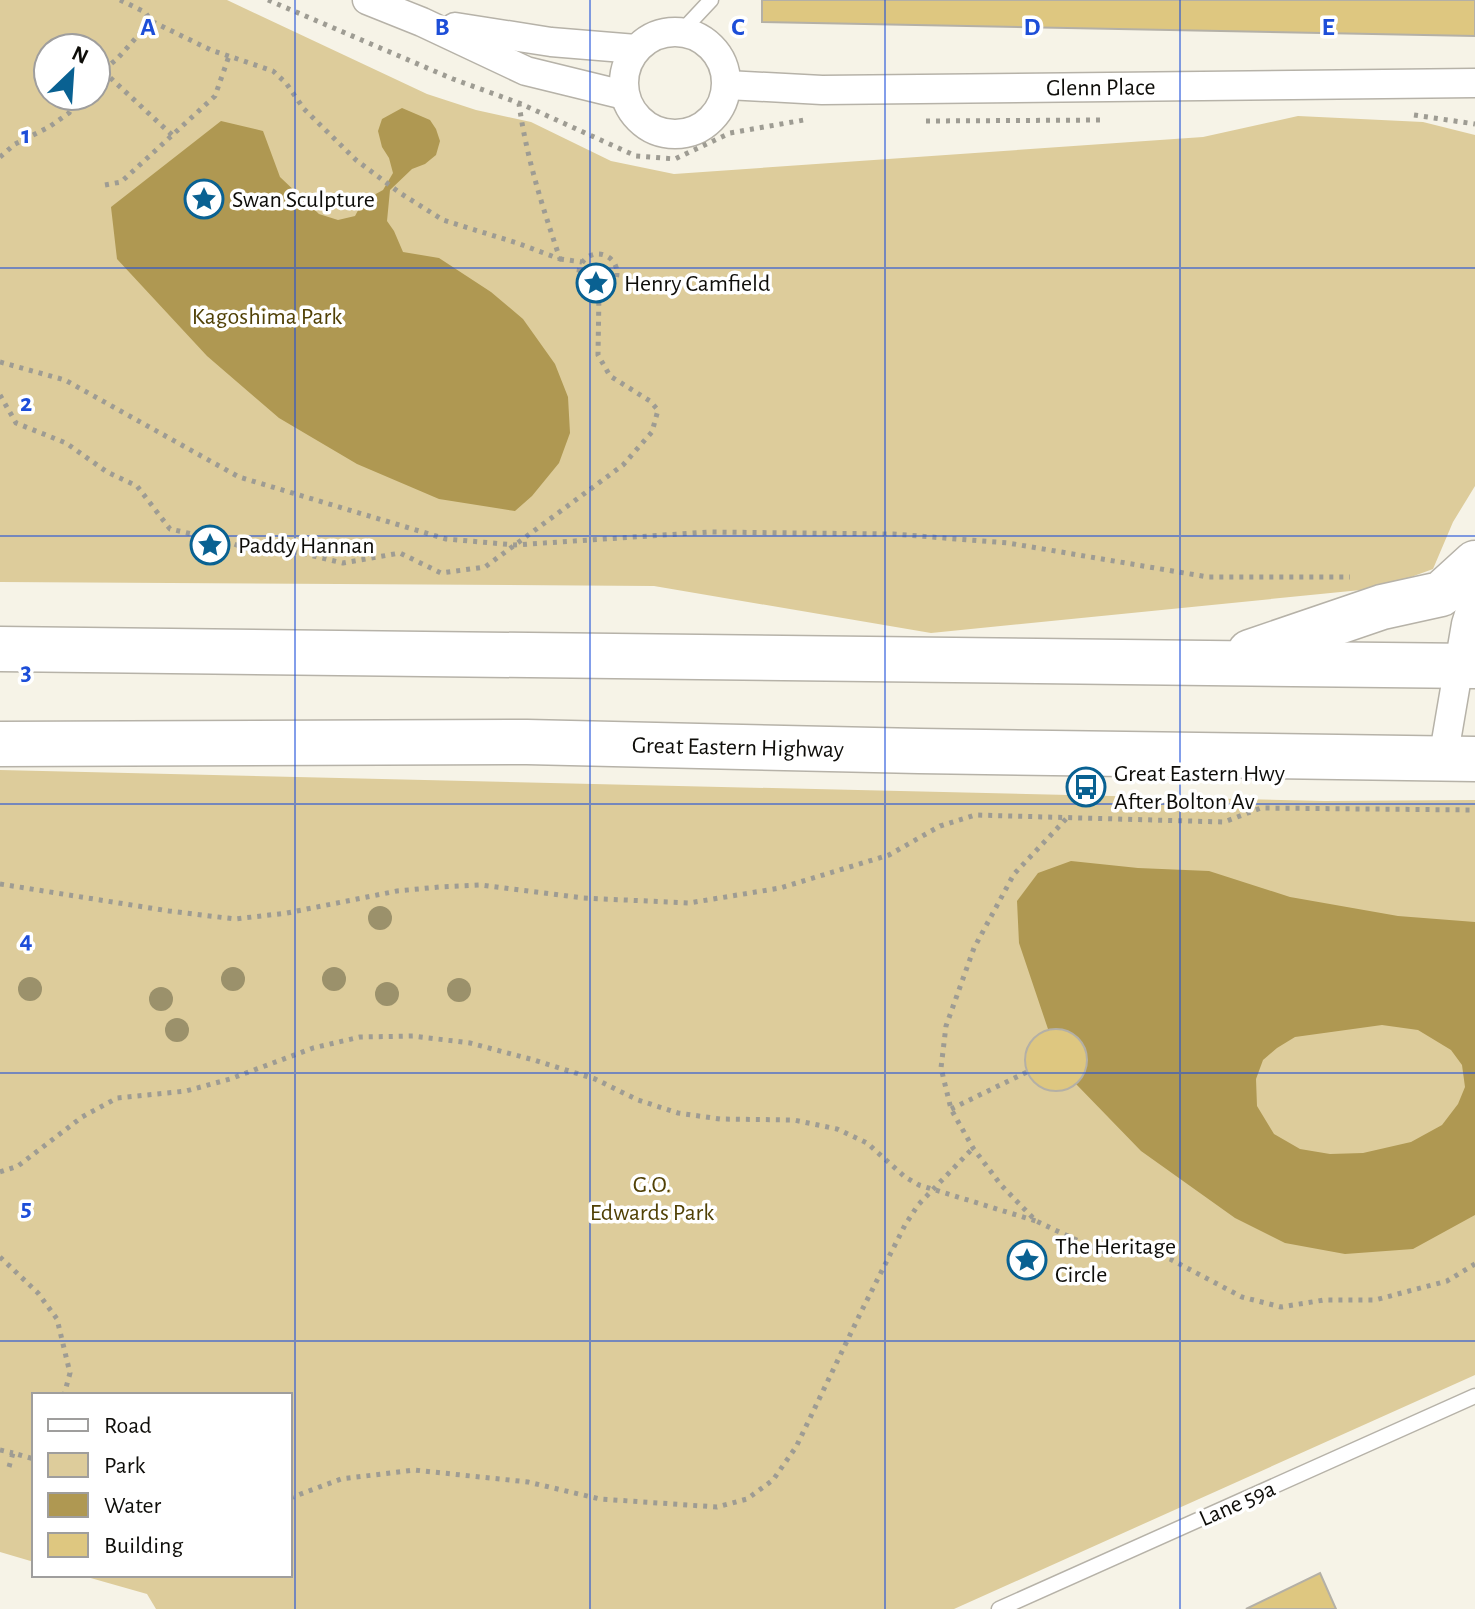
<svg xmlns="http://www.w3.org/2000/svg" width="1475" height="1609" font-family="'Alegreya Sans',sans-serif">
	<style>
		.green { fill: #ddcc9b; fill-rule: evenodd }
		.water { fill: #af9852; fill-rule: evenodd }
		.building { fill: #dec780; stroke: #b4b0a6; stroke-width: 2 }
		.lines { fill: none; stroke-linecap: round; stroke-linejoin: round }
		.lane-casing { stroke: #b6b2a8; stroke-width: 17 }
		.street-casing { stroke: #b6b2a8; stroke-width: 31 }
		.highway-casing { stroke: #b6b2a8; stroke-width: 47 }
		.path { stroke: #9e9c93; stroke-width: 5; stroke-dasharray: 4 6; stroke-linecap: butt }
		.lane { stroke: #fff; stroke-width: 14 }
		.street { stroke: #fff; stroke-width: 28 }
		.highway { stroke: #fff; stroke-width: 44 }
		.tree { fill: #9b916b }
		.grid { fill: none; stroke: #1d4ed8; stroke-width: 2; stroke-opacity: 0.55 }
		.labels { text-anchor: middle; stroke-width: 7; stroke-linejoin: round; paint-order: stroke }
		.street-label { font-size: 24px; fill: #0e0d09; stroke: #fff }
		.poi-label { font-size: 24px; fill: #0e0d09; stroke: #fff; text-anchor: start }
		.park-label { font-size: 24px; fill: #514106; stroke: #fff }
		.grid-label { font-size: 26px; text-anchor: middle; font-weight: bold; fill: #1d4ed8; stroke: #fff; stroke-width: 7; stroke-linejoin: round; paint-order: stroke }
	</style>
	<rect width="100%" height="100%" fill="#f6f3e7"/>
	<!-- green -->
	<g class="green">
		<path d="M0,0H227L427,94L476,110L531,122L611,161L674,174L1203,137L1298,116L1423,122L1475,135V486L1453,522L1433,569L1381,588L931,633L654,586L0,582ZM48,48H96V96H48Z"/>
		<polygon points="0,770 1324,801 1475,800 1475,1375 954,1609 156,1609 147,1594 80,1575 290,1575 290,1395 34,1395 34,1562 0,1552"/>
	</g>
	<!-- water -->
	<g class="water">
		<polygon points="402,108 430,120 436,129 440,141 436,155 425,164 412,169 390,190 387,221 394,231 403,252 439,258 491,292 523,319 555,364 568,397 570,433 559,463 532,496 515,511 439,499 357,464 279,418 207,356 117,259 111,207 221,121 263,131 280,177 319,214 338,220 355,216 363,201 383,190 393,173 389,158 382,147 378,131 382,119"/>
		<path d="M1071,861L1138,868L1209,871L1290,897L1398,916L1475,922V1215L1413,1249L1345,1254L1285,1243L1235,1218L1141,1151L1076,1084C1099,1057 1081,1028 1048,1029L1019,943L1017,901L1038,873ZM1382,1025L1418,1030L1451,1050L1462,1065L1465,1087L1458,1104L1442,1125L1411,1142L1363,1153L1330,1154L1300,1149L1274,1134L1257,1106L1256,1079L1263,1060L1277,1048L1295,1037Z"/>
	</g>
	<!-- building -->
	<g class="building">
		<polygon points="762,0 1475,0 1475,36 762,22"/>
		<circle cx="1056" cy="1060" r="31"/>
		<polygon points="1320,1573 1336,1609 1246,1609"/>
	</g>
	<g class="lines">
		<defs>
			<g id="lane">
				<polyline points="681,32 711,0"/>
				<polyline points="999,1609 1475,1396"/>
			</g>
			<g id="street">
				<polyline points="367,0 422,22 526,71 624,95"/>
				<polyline points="455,27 551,42 636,49"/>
				<circle cx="675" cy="83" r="51"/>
				<path id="s1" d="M727,85L822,90L1475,83"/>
				<polyline points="1443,759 1466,624 1475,595"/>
			</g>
			<g id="highway">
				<polyline points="0,649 1475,666"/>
				<polyline points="1250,652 1382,607 1441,594 1475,563"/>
				<path id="s2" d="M0,744L527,742L919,751L1475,759"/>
			</g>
		</defs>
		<!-- lane casing -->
		<use href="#lane" class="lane-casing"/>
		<!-- street casing -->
		<use href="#street" class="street-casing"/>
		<!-- highway casing -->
		<use href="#highway" class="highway-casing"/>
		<!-- path -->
		<g class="path">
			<path d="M120,0L145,12L151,21L211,50L273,71L286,83L304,109L356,160L400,193L443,220L517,243L560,259C542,205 527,160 519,104"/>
			<polyline points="268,0 453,79 519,103 636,156 675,159 730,133 804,120"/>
			<polyline points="103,71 172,135"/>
			<polyline points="96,76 117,59 151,21"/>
			<polyline points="1414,115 1475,124"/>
			<polyline points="926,121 1104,120"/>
			<polyline points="0,157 15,144 49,127 69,113 78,96"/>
			<polyline points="105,185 121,182 215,96 229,56"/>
			<circle cx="598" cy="273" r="19"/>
			<polyline points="560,259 582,262"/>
			<polyline points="0,362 65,380 239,477 446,539 515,545 709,532 893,534 1008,543 1208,577 1350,577"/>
			<polyline points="0,395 16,423 66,443 107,472 137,486 170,529 228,542 257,552 292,551 343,563 400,553 441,573 485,567 623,465 652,432 658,410 650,401 610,376 598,355 599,292"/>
			<polyline points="1066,819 1014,874 974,948 946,1026 941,1068 951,1109 973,1148 1001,1185 1036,1221 1072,1238 1109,1254 1151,1254 1170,1259 1242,1297 1281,1307 1324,1300 1375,1300 1447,1281 1475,1264"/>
			<polyline points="0,884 169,911 235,919 287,913 397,891 439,887 481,885 583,898 689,903 780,888 889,855 940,826 975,815 1224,822 1261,808 1475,810"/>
			<polyline points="951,1109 1027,1072"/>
			<polyline points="0,1172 18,1166 82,1117 117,1098 186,1091 230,1079 313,1048 360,1037 413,1036 470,1043 534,1060 595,1079 638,1100 678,1113 720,1119 794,1120 837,1129 867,1143 905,1177 919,1185 1036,1221"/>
			<polyline points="0,1257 38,1293 57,1319 70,1373 64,1395"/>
			<polyline points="0,1450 13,1453"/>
			<polyline points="9,1467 13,1453 34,1459"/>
			<polyline points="290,1498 341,1479 414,1470 528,1482 600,1499 717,1507 747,1499 773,1480 796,1447 861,1312 905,1225 918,1205 973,1148"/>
		</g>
		<!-- lane -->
		<use href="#lane" class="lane"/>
		<!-- street -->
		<use href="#street" class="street"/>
		<!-- highway -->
		<use href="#highway" class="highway"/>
	</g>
	<!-- trees -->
	<g class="tree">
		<circle cx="380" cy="918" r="12"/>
		<circle cx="233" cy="979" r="12"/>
		<circle cx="334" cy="979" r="12"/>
		<circle cx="30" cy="989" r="12"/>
		<circle cx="459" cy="990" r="12"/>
		<circle cx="387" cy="994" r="12"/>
		<circle cx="161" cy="999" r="12"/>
		<circle cx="177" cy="1030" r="12"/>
	</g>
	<!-- grid -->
	<path class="grid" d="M295,0V1609M590,0V1609M885,0V1609M1180,0V1609M0,268H1475M0,536H1475M0,804H1475M0,1073H1475M0,1341H1475"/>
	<!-- icons -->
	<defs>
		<symbol id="sight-ring" viewBox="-11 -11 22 22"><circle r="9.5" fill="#fff" stroke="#096192" stroke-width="1.5"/><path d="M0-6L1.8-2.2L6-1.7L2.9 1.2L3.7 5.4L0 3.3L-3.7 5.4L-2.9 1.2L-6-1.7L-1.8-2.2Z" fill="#096192"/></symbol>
		<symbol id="bus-ring" viewBox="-11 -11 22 22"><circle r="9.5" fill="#fff" stroke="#096192" stroke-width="1.5"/><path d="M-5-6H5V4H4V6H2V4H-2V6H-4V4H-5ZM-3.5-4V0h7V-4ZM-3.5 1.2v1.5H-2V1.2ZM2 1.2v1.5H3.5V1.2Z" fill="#096192"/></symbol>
	</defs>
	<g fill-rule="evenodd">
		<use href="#sight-ring" x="182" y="177" width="44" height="44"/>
		<use href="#sight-ring" x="574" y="261" width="44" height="44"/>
		<use href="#sight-ring" x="188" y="523" width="44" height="44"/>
		<use href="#bus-ring" x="1064" y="765" width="44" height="44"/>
		<use href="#sight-ring" x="1005" y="1238" width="44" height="44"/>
	</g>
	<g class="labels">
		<!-- street labels -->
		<g class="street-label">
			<text dy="8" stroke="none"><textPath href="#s1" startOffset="374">Glenn Place</textPath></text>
			<text dy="8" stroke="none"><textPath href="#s2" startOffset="738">Great Eastern Highway</textPath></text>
			<text transform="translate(1237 1503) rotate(-24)" y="8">Lane 59a</text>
		</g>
		<!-- poi labels -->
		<g class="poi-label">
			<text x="232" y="207">Swan Sculpture</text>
			<text x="624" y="291">Henry Camfield</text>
			<text x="238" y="553">Paddy Hannan</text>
			<text x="1114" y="781">Great Eastern Hwy<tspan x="1114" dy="28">After Bolton Av</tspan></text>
			<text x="1055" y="1254">The Heritage<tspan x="1055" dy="28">Circle</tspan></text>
		</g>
		<!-- park labels -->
		<g class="park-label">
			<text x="267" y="324">Kagoshima Park</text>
			<text x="652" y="1192">G.O.<tspan x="652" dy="28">Edwards Park</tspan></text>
		</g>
	</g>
	<g class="grid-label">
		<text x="148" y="35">A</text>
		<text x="442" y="35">B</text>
		<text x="738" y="35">C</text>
		<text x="1032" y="35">D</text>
		<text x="1328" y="35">E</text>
		<text x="26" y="143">1</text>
		<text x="26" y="411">2</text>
		<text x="26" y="680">3</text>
		<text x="26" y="948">4</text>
		<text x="26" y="1216">5</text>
	</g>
	<!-- legend -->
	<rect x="32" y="1393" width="260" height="184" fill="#ffffff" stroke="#9f9e9d" stroke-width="2"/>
	<rect x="48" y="1419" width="40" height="12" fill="#ffffff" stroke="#9f9e9d" stroke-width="2"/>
	<text x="104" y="1433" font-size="24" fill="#0e0d09">Road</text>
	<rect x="48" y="1453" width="40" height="24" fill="#ddcc9b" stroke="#9f9e9d" stroke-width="2"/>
	<text x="104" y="1473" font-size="24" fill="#0e0d09">Park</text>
	<rect x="48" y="1493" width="40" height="24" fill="#af9852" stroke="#9f9e9d" stroke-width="2"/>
	<text x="104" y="1513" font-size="24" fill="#0e0d09">Water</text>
	<rect x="48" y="1533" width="40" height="24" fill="#dec780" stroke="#9f9e9d" stroke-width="2"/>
	<text x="104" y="1553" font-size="24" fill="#0e0d09">Building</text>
	<!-- north arrow -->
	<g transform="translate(72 72) rotate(25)"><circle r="38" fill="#ffffff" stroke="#9f9e9d" stroke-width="2"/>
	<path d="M0-6L14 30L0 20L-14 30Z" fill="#096192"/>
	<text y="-12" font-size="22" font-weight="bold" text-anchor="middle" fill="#0e0d09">N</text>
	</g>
</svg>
